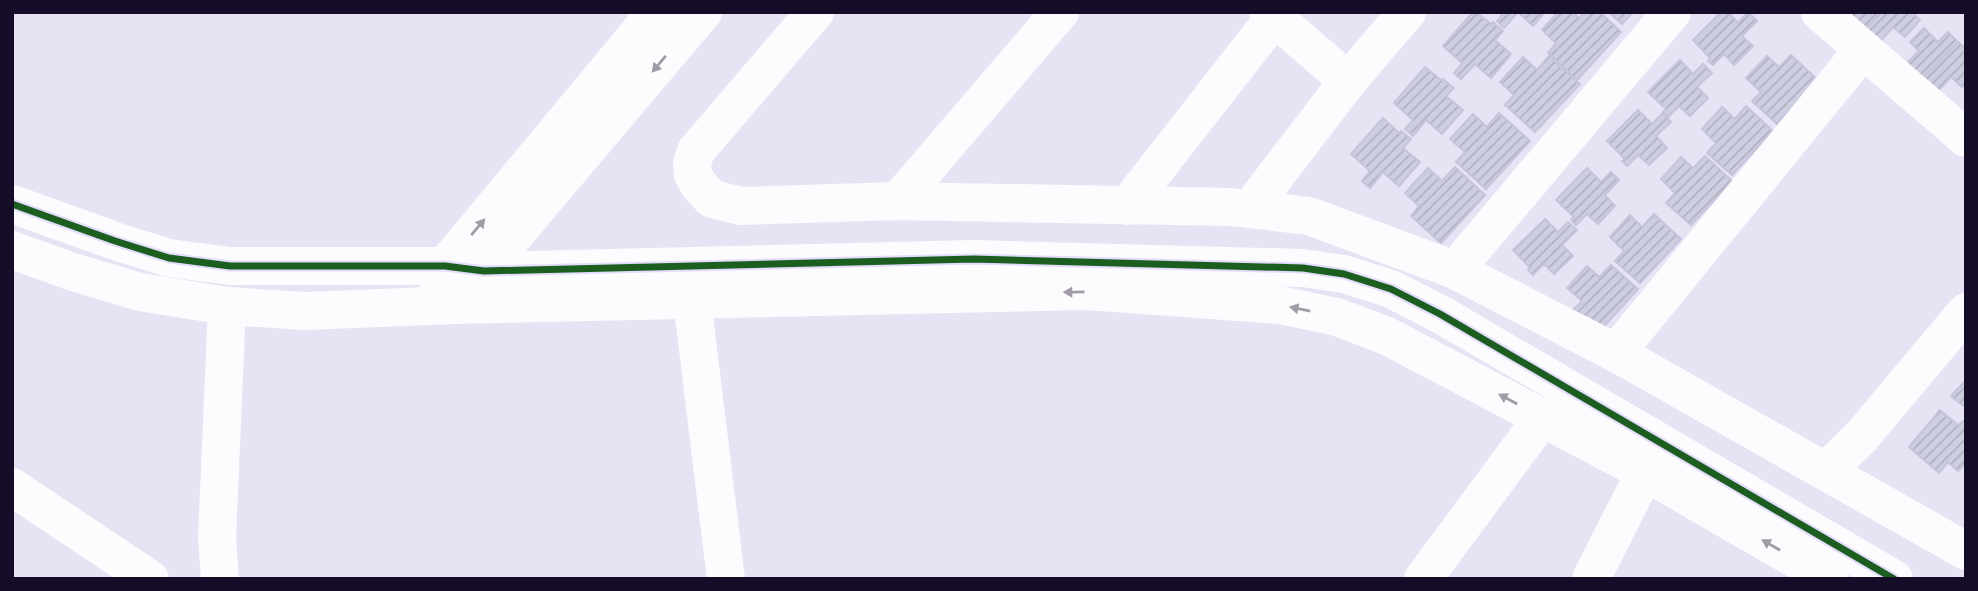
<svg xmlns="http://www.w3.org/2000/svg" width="1978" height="591" font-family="'Crimson Pro',serif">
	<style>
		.building { fill: url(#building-hatch); stroke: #c5c4da; stroke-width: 2 }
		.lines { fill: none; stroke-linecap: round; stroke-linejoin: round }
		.minor { stroke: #fcfbfd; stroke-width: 38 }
		.cycleway-casing { stroke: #e4dcfb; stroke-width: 11 }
		.cycleway { stroke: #1b5e20; stroke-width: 7 }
		.oneway { fill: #a09ba7 }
	</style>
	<defs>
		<pattern id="building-hatch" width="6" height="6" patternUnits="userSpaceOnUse" patternTransform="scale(1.75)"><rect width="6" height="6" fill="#cecee1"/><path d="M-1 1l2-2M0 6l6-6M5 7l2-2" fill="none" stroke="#b0b0c1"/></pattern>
	</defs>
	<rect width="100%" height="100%" fill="#e8e3f4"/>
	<!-- building -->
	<g class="building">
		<polygon points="1473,12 1476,12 1491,24 1493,22 1503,31 1495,40 1511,54 1491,78 1475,64 1461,79 1454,73 1462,63 1443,46"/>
		<polygon points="1504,12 1545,12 1533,26 1518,12 1504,28 1497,21"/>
		<polygon points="1558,12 1573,12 1579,18 1585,12 1600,12 1621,32 1577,80 1548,53 1556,43 1542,30"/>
		<polygon points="1609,12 1633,12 1622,24"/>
		<polygon points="1721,12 1728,12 1738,23 1748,12 1757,21 1742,36 1753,46 1734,65 1724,54 1713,65 1708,61 1710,58 1693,40"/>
		<polygon points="1851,12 1882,12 1865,29 1849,14"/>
		<polygon points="1882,12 1912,12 1920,20 1905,37 1893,27 1879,43 1865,29"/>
		<polygon points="1924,28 1938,42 1948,32 1958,42 1922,79 1906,64 1919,51 1910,42"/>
		<polygon points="1958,42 1966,49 1966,83 1962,87 1951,77 1936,93 1922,79"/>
		<polygon points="1791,55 1818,80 1777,124 1752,101 1761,92 1746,78 1767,56 1779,67"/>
		<polygon points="1549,56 1580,84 1535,132 1505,105 1514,95 1500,82 1523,57 1537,70"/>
		<polygon points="1680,60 1693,74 1703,64 1712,73 1697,87 1708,98 1690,116 1679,106 1668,117 1663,112 1666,109 1648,92"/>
		<polygon points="1425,67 1442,81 1443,79 1454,88 1446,96 1463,110 1442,134 1426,120 1413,136 1405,129 1413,120 1394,103"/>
		<polygon points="1746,106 1773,131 1732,175 1707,153 1716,143 1702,129 1722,107 1735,119"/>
		<polygon points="1638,110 1652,124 1663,113 1671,122 1656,136 1667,148 1649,165 1638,155 1627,166 1622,161 1625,159 1607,141"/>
		<polygon points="1499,113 1530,141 1486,189 1456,162 1465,152 1450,139 1473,114 1487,127"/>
		<polygon points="1383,118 1399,133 1401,131 1411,139 1403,148 1420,162 1399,186 1383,172 1370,188 1362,181 1370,171 1351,154"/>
		<polygon points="1705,156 1732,181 1691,225 1666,203 1675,193 1661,179 1681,157 1693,168"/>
		<polygon points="1455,167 1485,195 1441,243 1411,216 1419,206 1405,193 1428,168 1442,181"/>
		<polygon points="1587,168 1601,182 1611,172 1619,180 1605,195 1615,206 1598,224 1587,214 1576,225 1571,220 1574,217 1556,200"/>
		<polygon points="1654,214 1681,239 1640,283 1615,261 1624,251 1610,237 1630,215 1642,227"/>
		<polygon points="1545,219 1558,232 1568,222 1577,230 1562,245 1573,256 1554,274 1544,264 1533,275 1528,270 1530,268 1513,250"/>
		<polygon points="1611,265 1638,289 1597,334 1572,311 1582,301 1567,288 1587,266 1599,277"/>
		<polygon points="1966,380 1966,408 1951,396"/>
		<polygon points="1940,410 1958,425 1966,419 1966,462 1958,471 1948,462 1939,473 1909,447"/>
	</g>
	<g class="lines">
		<!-- minor -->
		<g class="minor">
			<polyline points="815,12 696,151 692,163 693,175 699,185 712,199 741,206 898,201 1231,207 1309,216 1455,270 1616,353 1966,551"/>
			<polyline points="1268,12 1348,81"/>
			<polyline points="1820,12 1966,138"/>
			<polyline points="898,201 1060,12"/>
			<polyline points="12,204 115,241 169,258 230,266 445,266 484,271 974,259 1303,268 1344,274 1391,289 1440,314 1894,579"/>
			<polyline points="1127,206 1274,18"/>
			<polyline points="1250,209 1348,81 1407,12"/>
			<polyline points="12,250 73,272 140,292 227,306 305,311 455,305 1087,291 1280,305 1337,317 1387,336 1645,472 1830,579"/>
			<polyline points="1455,270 1672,12"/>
			<polyline points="439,284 445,266 656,12"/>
			<polyline points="478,285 484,271 703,12"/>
			<polyline points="692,300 726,579"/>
			<polyline points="1616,353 1863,50"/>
			<polyline points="1826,471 1861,437 1966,312"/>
			<polyline points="12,487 150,579"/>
			<polyline points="220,579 217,538 227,306"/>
			<polyline points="1423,579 1543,417"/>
			<polyline points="1591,579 1645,472"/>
		</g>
		<defs>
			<polyline id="cycleway" points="12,204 115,241 169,258 230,266 445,266 484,271 974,259 1303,268 1344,274 1391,289 1440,314 1894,579"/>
		</defs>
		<!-- cycleway casing -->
		<use href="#cycleway" class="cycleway-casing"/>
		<!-- cycleway -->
		<use href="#cycleway" class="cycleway"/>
	</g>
	<!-- one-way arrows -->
	<defs><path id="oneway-solid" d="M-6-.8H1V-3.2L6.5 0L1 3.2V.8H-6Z" transform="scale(1.75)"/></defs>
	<g class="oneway">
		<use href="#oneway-solid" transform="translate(659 64) rotate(130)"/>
		<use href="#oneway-solid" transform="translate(478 227) rotate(-50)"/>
		<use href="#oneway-solid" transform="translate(1074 292) rotate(179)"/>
		<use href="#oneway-solid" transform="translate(1300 309) rotate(-169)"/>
		<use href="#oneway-solid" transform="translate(1508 399) rotate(-152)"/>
		<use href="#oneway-solid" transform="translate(1771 545) rotate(-150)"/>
	</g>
	<!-- border -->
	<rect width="1978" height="591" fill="none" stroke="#150c27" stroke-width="28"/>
</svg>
